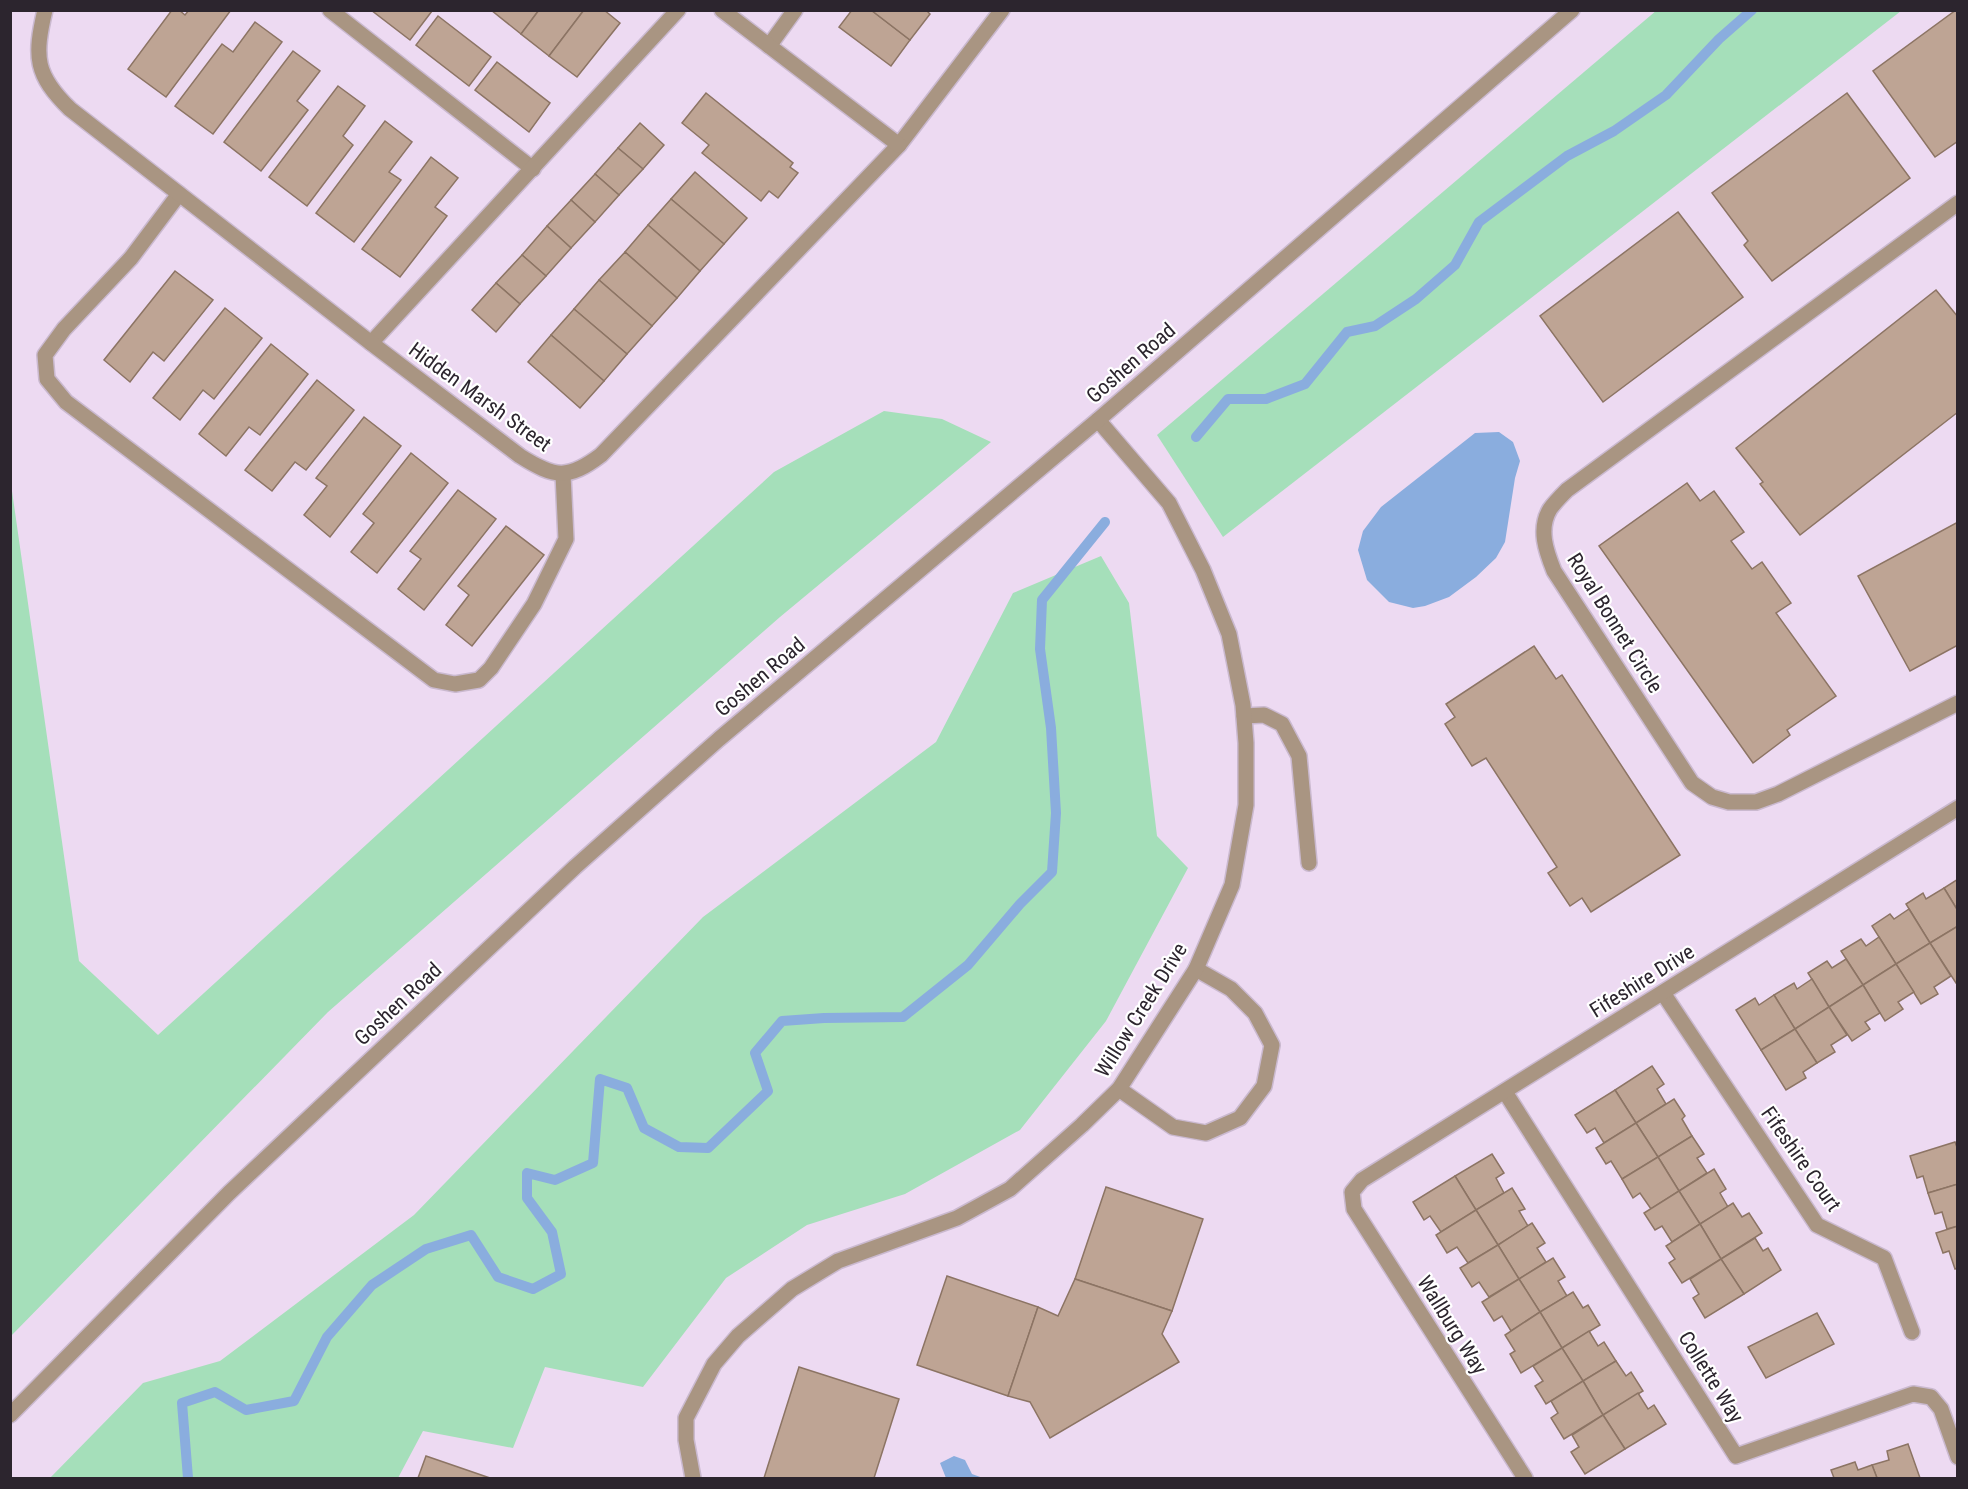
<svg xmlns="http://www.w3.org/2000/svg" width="1968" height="1489" font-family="'Roboto Condensed',sans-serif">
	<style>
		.green { fill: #a5dfba }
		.water { fill: #8aadde }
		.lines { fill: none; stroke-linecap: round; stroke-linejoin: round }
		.stream { stroke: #8aadde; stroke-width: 10 }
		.building { fill: #bea494; stroke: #8c7464; stroke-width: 1.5 }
		.service-casing { stroke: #cab9cf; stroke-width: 18 }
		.minor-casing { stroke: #cab9cf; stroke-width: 18 }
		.tertiary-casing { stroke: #cab9cf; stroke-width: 18 }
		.service { stroke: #a99582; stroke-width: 15 }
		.minor { stroke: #a99582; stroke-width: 15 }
		.tertiary { stroke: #a99582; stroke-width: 15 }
		.labels { text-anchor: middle; stroke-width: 4.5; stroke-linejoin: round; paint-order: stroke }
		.street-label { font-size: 21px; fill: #2c252e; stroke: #fff }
	</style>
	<rect width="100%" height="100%" fill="#eddaf2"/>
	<!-- green -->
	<g class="green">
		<polygon points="1657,10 1901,11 1223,537 1157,435"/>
		<polygon points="884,411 942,419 991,442 780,617 328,1012 11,1336 11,484 79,961 158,1035 774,472"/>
		<polygon points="1101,556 1129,603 1157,836 1188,868 1106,1021 1020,1130 905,1194 807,1225 726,1278 643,1387 545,1367 513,1448 423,1431 398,1478 50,1478 143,1383 220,1361 414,1215 703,917 936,742 1013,593"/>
	</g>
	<!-- water -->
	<g class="water">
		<polygon points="1499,432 1513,442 1520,461 1515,478 1505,542 1496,558 1476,577 1449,597 1425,606 1413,608 1389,602 1367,580 1358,550 1363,531 1381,507 1475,433"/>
		<polygon points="954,1456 965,1460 972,1474 983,1478 946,1478 940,1463"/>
	</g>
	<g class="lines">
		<!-- stream -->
		<g class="stream">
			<polyline points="1196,437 1228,399 1266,399 1305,384 1347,332 1375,326 1416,299 1455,265 1479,222 1567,156 1614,131 1666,95 1719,39 1752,10"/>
			<polyline points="188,1478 182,1403 215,1392 246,1410 294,1401 327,1337 372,1285 426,1249 471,1235 498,1277 533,1289 561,1274 552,1232 527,1198 527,1173 555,1180 593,1163 600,1079 627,1088 644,1128 679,1147 708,1148 768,1091 755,1053 782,1021 824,1018 903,1017 968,965 1020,904 1052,872 1056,813 1051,728 1040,649 1042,600 1105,522"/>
		</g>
	</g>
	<!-- building -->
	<g class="building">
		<polygon points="172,10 179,10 185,15 189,10 231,10 166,97 128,69"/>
		<polygon points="371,10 431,10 432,11 410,40"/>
		<polygon points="491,10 539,10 521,34"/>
		<polygon points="539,10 584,10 549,56 521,34"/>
		<polygon points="584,10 604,10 620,23 577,77 549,56"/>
		<polygon points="852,10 871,10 910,40 891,66 839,27"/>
		<polygon points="871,10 926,10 930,14 910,40"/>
		<polygon points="1956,10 1958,10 1958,141 1935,157 1873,71"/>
		<polygon points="438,16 491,57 469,86 416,45"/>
		<polygon points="255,22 282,42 213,134 175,106 222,44 233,52"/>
		<polygon points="293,51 320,71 297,101 308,110 261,171 224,142"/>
		<polygon points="497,62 550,103 529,132 475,90"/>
		<polygon points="338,86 365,106 343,136 353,145 307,206 269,177"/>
		<polygon points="706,93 793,163 790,167 798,173 778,198 769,191 761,201 702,153 709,145 682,123"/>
		<polygon points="1847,93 1910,178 1772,281 1744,245 1748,241 1712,193"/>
		<polygon points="385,121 412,142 389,172 401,180 354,242 316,213"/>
		<polygon points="640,123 664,145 643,169 618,148"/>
		<polygon points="618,148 643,169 619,195 595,174"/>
		<polygon points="431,157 458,178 435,207 447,216 400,277 362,249"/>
		<polygon points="695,172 747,218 724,244 671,199"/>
		<polygon points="595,174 619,195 595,222 571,200"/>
		<polygon points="671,199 724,244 700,271 648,225"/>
		<polygon points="571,200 595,222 571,248 547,226"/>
		<polygon points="1678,212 1743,297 1603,402 1540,316"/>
		<polygon points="648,225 700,271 677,298 625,252"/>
		<polygon points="547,226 571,248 546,276 522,255"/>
		<polygon points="625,252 677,298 652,326 599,280"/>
		<polygon points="522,255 546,276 520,304 496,283"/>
		<polygon points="175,271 213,300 164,361 153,352 130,382 104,360"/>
		<polygon points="599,280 652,326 627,354 574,309"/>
		<polygon points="496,283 520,304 496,332 472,310"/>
		<polygon points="1936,290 1958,317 1958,412 1800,535 1760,484 1763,482 1736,448"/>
		<polygon points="225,308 262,338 214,399 203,390 180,420 153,398"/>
		<polygon points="574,309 627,354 604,381 551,335"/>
		<polygon points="551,335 604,381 580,408 528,362"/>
		<polygon points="271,344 308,374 260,435 249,427 226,456 199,434"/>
		<polygon points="317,380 354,410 306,470 295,462 272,491 245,470"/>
		<polygon points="364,417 401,446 330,537 304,515 327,486 316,478"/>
		<polygon points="411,453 448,483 377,573 351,552 374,523 363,514"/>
		<polygon points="1687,483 1700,501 1714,491 1744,532 1731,541 1752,569 1762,562 1791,603 1776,613 1836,696 1787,730 1790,735 1753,763 1599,546"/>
		<polygon points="458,490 496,519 424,610 398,589 421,559 410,551"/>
		<polygon points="1958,522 1958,645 1910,671 1858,576"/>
		<polygon points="506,526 544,555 472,646 446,625 469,595 458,586"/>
		<polygon points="1534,646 1556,679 1562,675 1680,855 1591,912 1582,898 1570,906 1548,873 1557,867 1486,758 1472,766 1445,724 1455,717 1446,704"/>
		<polygon points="1958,879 1958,911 1944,888"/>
		<polygon points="1944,888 1958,911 1958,926 1930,943 1906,904 1923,893 1926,899"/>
		<polygon points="1909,909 1930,943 1896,964 1872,926 1890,914 1894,919"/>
		<polygon points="1958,926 1958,982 1956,983 1930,943"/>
		<polygon points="1879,937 1896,964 1863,985 1841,951 1861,939 1866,946"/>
		<polygon points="1930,943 1951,976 1934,987 1938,994 1921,1004 1896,964"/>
		<polygon points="1846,959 1863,985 1829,1007 1808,973 1827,961 1832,968"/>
		<polygon points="1896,964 1914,992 1898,1002 1903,1009 1885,1021 1863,985"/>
		<polygon points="1812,979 1829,1007 1795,1029 1774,995 1794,983 1797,989"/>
		<polygon points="1863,985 1880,1013 1865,1022 1870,1029 1852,1041 1829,1007"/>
		<polygon points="1774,995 1795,1029 1761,1050 1736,1010 1755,998 1759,1005"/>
		<polygon points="1829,1007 1847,1035 1831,1045 1835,1052 1817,1063 1795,1029"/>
		<polygon points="1795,1029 1817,1063 1803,1072 1806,1078 1786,1090 1761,1050"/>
		<polygon points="1652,1066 1664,1084 1657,1089 1666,1104 1636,1123 1615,1090"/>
		<polygon points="1615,1090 1636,1123 1604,1143 1595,1128 1587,1133 1575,1115"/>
		<polygon points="1674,1099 1685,1116 1682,1119 1692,1136 1658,1157 1636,1123"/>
		<polygon points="1636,1123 1658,1157 1622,1179 1611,1161 1606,1164 1596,1148"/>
		<polygon points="1692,1136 1704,1154 1697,1158 1707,1173 1679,1191 1658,1157"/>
		<polygon points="1955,1142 1958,1150 1958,1184 1928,1193 1923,1176 1917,1178 1910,1156"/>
		<polygon points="1492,1154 1504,1173 1496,1178 1504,1193 1476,1210 1455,1176"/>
		<polygon points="1658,1157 1679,1191 1651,1209 1640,1193 1633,1198 1622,1179"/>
		<polygon points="1714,1169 1726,1189 1720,1193 1728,1207 1700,1224 1679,1191"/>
		<polygon points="1455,1176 1476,1210 1441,1232 1430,1216 1424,1220 1413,1202"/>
		<polygon points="1958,1184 1958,1226 1947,1229 1942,1212 1935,1214 1928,1193"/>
		<polygon points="1106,1187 1203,1219 1172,1311 1075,1279"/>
		<polygon points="1512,1188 1525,1209 1519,1211 1528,1226 1498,1245 1476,1210"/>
		<polygon points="1679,1191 1700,1224 1672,1242 1662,1226 1655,1230 1644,1213"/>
		<polygon points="1733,1203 1742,1217 1749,1213 1762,1233 1721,1259 1700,1224"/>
		<polygon points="1476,1210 1498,1245 1468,1263 1457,1247 1447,1253 1436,1235"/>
		<polygon points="1532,1223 1545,1243 1537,1248 1546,1262 1519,1279 1498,1245"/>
		<polygon points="1700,1224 1721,1259 1682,1283 1669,1263 1675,1259 1666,1246"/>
		<polygon points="1958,1226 1958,1268 1955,1269 1949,1251 1943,1253 1936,1233"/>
		<polygon points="1755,1238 1763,1251 1768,1248 1781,1270 1744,1294 1721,1259"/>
		<polygon points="1498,1245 1519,1279 1489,1297 1479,1282 1472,1287 1460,1268"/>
		<polygon points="1553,1258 1565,1277 1558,1281 1567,1296 1540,1312 1519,1279"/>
		<polygon points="1721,1259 1744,1294 1705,1318 1693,1298 1699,1294 1690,1279"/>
		<polygon points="947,1276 1038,1307 1008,1396 917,1365"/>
		<polygon points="1075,1279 1172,1311 1162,1334 1179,1362 1050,1438 1030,1402 1008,1396 1038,1307 1058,1316"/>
		<polygon points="1519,1279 1540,1312 1511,1331 1502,1316 1494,1321 1482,1302"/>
		<polygon points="1573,1292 1583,1308 1588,1305 1600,1325 1562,1348 1540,1312"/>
		<polygon points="1540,1312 1562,1348 1521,1373 1510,1354 1515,1351 1505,1335"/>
		<polygon points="1817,1313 1834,1344 1766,1378 1748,1347"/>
		<polygon points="1589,1331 1598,1346 1604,1342 1616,1361 1583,1381 1562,1348"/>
		<polygon points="1562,1348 1583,1381 1546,1404 1535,1386 1543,1381 1533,1366"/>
		<polygon points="1616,1361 1626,1376 1631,1372 1643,1391 1603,1415 1583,1381"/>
		<polygon points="799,1367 899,1399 874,1478 764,1478"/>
		<polygon points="1583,1381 1603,1415 1564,1439 1551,1418 1558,1413 1551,1401"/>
		<polygon points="1638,1393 1648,1409 1654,1405 1666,1424 1625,1449 1603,1415"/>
		<polygon points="1603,1415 1625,1449 1585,1474 1571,1452 1579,1447 1572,1435"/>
		<polygon points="1908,1444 1920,1478 1877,1478 1872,1465 1889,1460 1887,1451"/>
		<polygon points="426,1456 490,1478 418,1478"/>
		<polygon points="1855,1462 1858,1470 1872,1465 1877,1478 1834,1478 1831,1470"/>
	</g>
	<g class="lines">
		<defs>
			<g id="service">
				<polyline points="330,10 533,169"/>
				<polyline points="769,46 795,10"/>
				<polyline points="179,194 131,258 64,329 45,355 47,379 66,402 434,680 455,684 479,680 491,668 534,604 566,539 563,474"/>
				<polyline points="371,343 678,10"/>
				<polyline points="1244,716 1264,715 1282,724 1299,756 1309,863"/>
				<polyline points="1119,1089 1173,1127 1206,1133 1240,1118 1264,1086 1272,1045 1255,1013 1231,989 1196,969"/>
			</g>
			<g id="minor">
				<path d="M45,10C34,57 35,75 70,109L371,343L520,456C555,478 568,480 601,455L899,145L1002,10"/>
				<polyline points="722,10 899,145"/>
				<path d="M1958,203L1567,490C1561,496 1555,502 1550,509C1538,529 1546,551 1554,571L1692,783L1712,797L1729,802H1756L1778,794L1958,703"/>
				<polyline points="1663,993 1817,1225 1884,1258 1912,1332"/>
				<polyline points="1505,1092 1736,1456 1913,1394 1931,1397 1941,1409 1958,1457"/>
				<polyline points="693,1478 686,1440 686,1418 714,1364 738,1336 792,1289 838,1261 957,1218 1010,1189 1082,1125 1119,1089 1196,969 1232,885 1246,805 1246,743 1243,705 1229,634 1203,570 1169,503 1098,420"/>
				<polyline points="1525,1478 1354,1209 1352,1192 1362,1180 1958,808"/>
			</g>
			<polyline id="tertiary" points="10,1415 229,1193 575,867 719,739 1098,420 1572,10"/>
		</defs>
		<!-- service casing -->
		<use href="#service" class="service-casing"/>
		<!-- minor casing -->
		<use href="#minor" class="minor-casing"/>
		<!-- tertiary casing -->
		<use href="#tertiary" class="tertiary-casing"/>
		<!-- service -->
		<use href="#service" class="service"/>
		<!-- minor -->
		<use href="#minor" class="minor"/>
		<!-- tertiary -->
		<use href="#tertiary" class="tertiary"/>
	</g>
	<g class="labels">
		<!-- street labels -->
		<g class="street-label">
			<text transform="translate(1131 363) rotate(-41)" y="7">Goshen Road</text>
			<text transform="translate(480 397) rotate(36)" y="7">Hidden Marsh Street</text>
			<text transform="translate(1615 623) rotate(58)" y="7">Royal Bonnet Circle</text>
			<text transform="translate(760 677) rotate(-40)" y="7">Goshen Road</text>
			<text transform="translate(1642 981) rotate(-32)" y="7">Fifeshire Drive</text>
			<text transform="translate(398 1004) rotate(-43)" y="7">Goshen Road</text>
			<text transform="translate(1141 1010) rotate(-58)" y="7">Willow Creek Drive</text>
			<text transform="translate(1801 1159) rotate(55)" y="7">Fifeshire Court</text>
			<text transform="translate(1452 1325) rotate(58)" y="7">Wallburg Way</text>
			<text transform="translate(1711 1377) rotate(58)" y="7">Collette Way</text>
		</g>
	</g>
	<!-- border -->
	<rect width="1968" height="1489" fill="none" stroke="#2c252e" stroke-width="24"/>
</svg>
